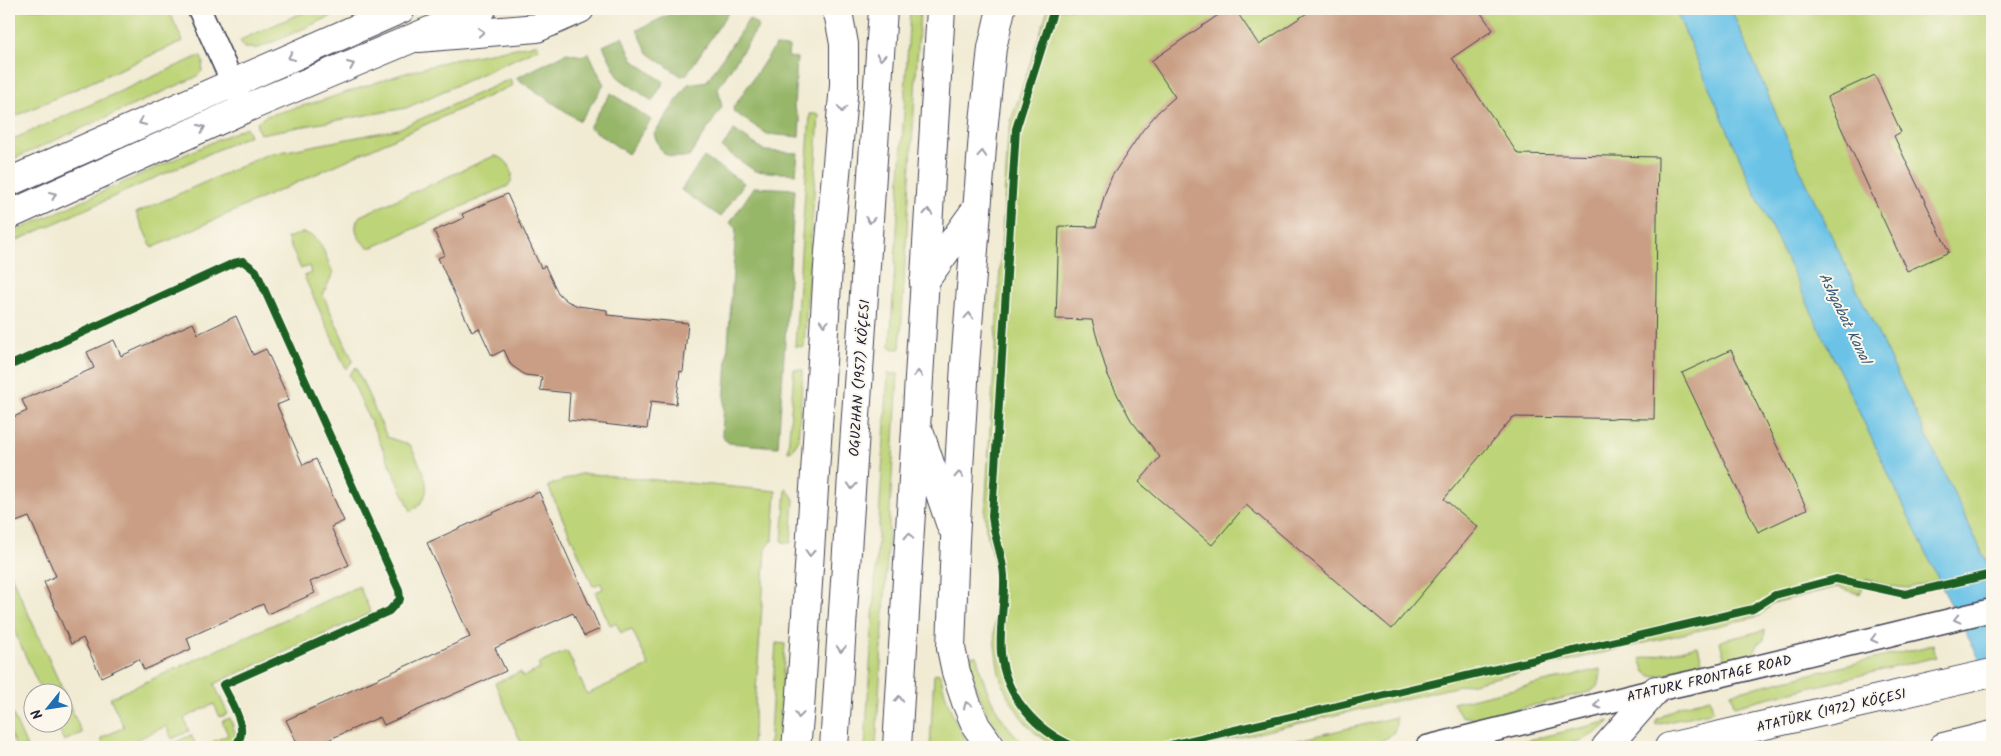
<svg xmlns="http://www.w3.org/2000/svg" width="2001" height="756" font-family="Kalam,sans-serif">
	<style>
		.green { fill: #bed478; stroke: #707b5a }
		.forest { fill: #96b668; stroke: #5c6c52 }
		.water { fill: #6ac3e7; stroke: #467291 }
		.building { fill: #c99e84 }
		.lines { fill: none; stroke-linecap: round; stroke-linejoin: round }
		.street-casing { stroke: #414052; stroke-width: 25 }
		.secondary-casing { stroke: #414052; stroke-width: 30 }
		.primary-casing { stroke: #414052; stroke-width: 30 }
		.street { stroke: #fff; stroke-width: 22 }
		.secondary { stroke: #fff; stroke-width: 28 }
		.primary { stroke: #fff; stroke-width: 28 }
		.cycleway-casing { stroke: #fbf7ec; stroke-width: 11 }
		.cycleway { stroke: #1b5e20; stroke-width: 8 }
		.oneway { stroke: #9c9ca7 }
		.labels { text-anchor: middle; stroke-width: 4; stroke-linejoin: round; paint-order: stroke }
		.street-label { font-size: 14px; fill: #22223b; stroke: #fbf7ec }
		.water-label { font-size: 15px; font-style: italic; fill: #3b5a77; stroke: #fbf7ec }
	</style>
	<rect width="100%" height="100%" fill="#fbf7ec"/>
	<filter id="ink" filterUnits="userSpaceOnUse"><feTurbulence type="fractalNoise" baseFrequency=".02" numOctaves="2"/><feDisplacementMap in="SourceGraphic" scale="10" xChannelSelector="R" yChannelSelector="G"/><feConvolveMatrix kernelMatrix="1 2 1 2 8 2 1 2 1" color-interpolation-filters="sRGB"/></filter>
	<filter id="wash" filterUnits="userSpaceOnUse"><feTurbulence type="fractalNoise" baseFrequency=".0096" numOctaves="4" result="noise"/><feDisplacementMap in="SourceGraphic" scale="20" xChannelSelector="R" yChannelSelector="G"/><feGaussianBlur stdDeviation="1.12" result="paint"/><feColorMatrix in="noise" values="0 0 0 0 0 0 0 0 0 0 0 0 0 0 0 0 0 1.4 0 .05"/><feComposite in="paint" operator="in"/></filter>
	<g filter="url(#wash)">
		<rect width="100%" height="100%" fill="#f1ebd3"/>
		<!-- green -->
		<g class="green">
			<polygon points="9,9 168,9 183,41 9,119"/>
			<polygon points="311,9 348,9 259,48 244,48 240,40"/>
			<polygon points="910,9 920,9 900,349 890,348"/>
			<polygon points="1048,9 1992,9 1992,566 1908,588 1888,586 1866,579 1860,594 1837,587 1773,603 1760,616 1198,747 1056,747 1034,732 1021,717 1007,695 999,674 995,646 994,628 998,602 996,582 994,561 986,529 985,514 1008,139 1012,118"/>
			<polygon points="537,44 539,48 406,108 260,134 257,128 257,122 266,116 320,101 402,74 448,61"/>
			<polygon points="197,57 201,57 203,62 202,71 196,77 9,161 9,141"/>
			<polygon points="510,79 513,85 152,248 136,213 266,155 398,129"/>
			<polygon points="810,114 819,114 804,347 795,346"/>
			<polygon points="246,127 250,135 9,244 9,234"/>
			<path d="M494,156C508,157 518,175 508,186L373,247H368C358,240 351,227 360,216Z"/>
			<path d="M302,233C321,234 326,258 333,273L323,295L353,361L346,369L304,276L311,273L309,266L301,269L287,238Z"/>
			<path d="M356,367L387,437L410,445C421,468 440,494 411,511L349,374Z"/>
			<polygon points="794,369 803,370 798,441 791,451 788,451"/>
			<polygon points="888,374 898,374 876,747 865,747"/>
			<polygon points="580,474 592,474 776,491 773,539 766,549 752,747 523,747 495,683 520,672 523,677 540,669 538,664 567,651 587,694 649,666 632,629 621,633 616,623 610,625 595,592 603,589 601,583 593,586 548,486"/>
			<polygon points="786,488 794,499 791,543 782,542"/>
			<polygon points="11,575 82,733 64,741 56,724 62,724 62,694 42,693 9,619 9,576"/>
			<polygon points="359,586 371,613 214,684 228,714 220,717 214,704 184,718 189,731 172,739 166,726 136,740 139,747 105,747 101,738 124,727 110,698"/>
			<polygon points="1765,630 1764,640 1757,644 1753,654 1725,661 1720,641"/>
			<polygon points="776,643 785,644 778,747 769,747"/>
			<polygon points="1933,645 1936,657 1734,706 1731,693"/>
			<polygon points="1698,646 1703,666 1659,676 1651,676 1645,672 1640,659"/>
			<path d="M970,656H977C984,691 1000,724 1028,747H1012C989,722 973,691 970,656Z"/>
			<path d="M1600,669C1601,680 1600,687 1589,692L1477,719L1461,716L1453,703Z"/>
			<path d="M936,673L939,674L941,677C946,702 956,726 971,747H930L934,675Z"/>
			<polygon points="1710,698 1713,711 1656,725 1656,720 1680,706"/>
			<polygon points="9,706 27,747 16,747 9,731"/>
			<path d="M1396,717C1396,724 1396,730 1391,735C1371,753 1304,747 1278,747L1277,745Z"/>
			<polygon points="230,718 236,735 234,741 221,747 201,747 228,735 222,721"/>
			<path d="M1610,721C1581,752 1538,747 1499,747Z"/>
			<polygon points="191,735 197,747 176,747 174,743"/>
		</g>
		<!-- forest -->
		<g class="forest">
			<polygon points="681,9 730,10 686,75 681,76 648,53 637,30"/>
			<path d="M749,19L759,26L718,88L722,107L689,157C665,158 662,156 654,134L688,84L707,81Z"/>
			<polygon points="622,37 634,61 664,82 652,101 619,78 603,46"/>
			<polygon points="775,46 789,47 788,57 797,58 794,107 800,120 799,137 767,134 734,112 733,108"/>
			<polygon points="567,53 582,56 589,53 604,85 580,121 516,78"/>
			<polygon points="611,93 651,120 628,154 589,127"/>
			<polygon points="734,130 765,151 798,153 796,174 755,171 722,148"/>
			<polygon points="704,157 744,183 721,217 681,190"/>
			<polygon points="754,187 795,189 778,447 729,443 724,439 722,433 736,228 730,223"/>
		</g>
		<!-- water -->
		<polygon class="water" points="1675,9 1731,9 1803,176 1992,573 1992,683 1944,591 1755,193"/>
		<g id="blocks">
			<!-- building -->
			<g class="building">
				<polygon points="1227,9 1235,9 1259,45 1313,9 1478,9 1493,30 1452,58 1518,154 1658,157 1654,419 1513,417 1444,499 1478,527 1392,629 1246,505 1212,545 1139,482 1160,457 1131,420 1118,396 1107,373 1092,320 1056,319 1059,226 1096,227 1105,193 1112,176 1142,131 1158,112 1175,97 1151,61"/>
				<polygon points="1875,75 1901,132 1894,136 1949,252 1907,271 1827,97"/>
				<polygon points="507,194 541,268 545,266 558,293 567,301 578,306 607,310 607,315 688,323 683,372 680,371 676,404 651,401 647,429 568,420 570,393 540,390 542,377 525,375 511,365 504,350 492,356 479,328 472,332 438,258 445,255 434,231 464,218 462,214"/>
				<polygon points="236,316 253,355 266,349 289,400 277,405 303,465 316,459 344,521 331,527 349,565 310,582 315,593 268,614 263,604 187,638 191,649 144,670 139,659 101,677 83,638 71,644 44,582 56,576 29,517 16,522 9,505 9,419 27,411 22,400 94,368 87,352 114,340 121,356 193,323 198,334"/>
				<polygon points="1731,350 1807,509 1758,532 1682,373"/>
				<polygon points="539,492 600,629 584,636 573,613 495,648 506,671 384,725 380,717 312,747 299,747 286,720 470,637 427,543"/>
			</g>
		</g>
	</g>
	<g filter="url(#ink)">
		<use href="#blocks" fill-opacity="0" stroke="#414052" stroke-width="1"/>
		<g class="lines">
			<defs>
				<g id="street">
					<polyline points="199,9 240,99"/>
					<polyline points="1427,747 1656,690 1719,676 1992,610"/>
				</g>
				<g id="secondary">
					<polyline points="419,38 537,28 580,9"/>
					<polyline points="924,282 977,208"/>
					<polyline points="920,434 951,526"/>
					<polyline points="796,747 800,709 829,252 844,85 844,44 839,17 836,9"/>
					<polyline points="834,747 883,9"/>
					<polyline points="897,747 941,9"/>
					<polyline points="991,747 976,726 966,702 956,672 951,648 955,540 965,364 984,122 992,48 1001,9"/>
					<polyline points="1606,747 1656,690"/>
					<polyline points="1669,747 1992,673"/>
					<polyline points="1943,747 1992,735"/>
				</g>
				<g id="primary">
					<polyline points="9,182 401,9"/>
					<polyline points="9,215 244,109 482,9"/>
				</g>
			</defs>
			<!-- street casing -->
			<use href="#street" class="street-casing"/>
			<!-- secondary casing -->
			<use href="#secondary" class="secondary-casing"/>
			<!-- primary casing -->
			<use href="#primary" class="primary-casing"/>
			<!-- street -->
			<use href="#street" class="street"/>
			<!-- secondary -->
			<use href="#secondary" class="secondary"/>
			<!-- primary -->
			<use href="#primary" class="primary"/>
			<defs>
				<g id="cycleway">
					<path d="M1054,9L1016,129L992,516C994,537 1003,556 1004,576C1005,602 999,627 1001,653C1005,696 1036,731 1075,747"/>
					<path d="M9,366L234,263L243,261L256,271L399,590L400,599L389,611L223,685C231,703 253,732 233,747"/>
					<polyline points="1162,747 1753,609 1775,595 1836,579 1905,594 1992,574"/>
				</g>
			</defs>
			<!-- cycleway casing -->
			<use href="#cycleway" class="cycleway-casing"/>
			<!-- cycleway -->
			<use href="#cycleway" class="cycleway"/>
		</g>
		<!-- one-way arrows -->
		<defs><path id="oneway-chevron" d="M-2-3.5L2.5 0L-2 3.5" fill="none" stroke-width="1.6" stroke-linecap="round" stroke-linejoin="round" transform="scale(1.25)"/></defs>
		<g class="oneway">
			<use href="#oneway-chevron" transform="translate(481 32) rotate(-5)"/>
			<use href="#oneway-chevron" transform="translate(291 57) rotate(156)"/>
			<use href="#oneway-chevron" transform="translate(881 57) rotate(94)"/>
			<use href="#oneway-chevron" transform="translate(351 65) rotate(-23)"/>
			<use href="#oneway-chevron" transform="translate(842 109) rotate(95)"/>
			<use href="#oneway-chevron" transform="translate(142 122) rotate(156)"/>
			<use href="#oneway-chevron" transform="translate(202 128) rotate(-24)"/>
			<use href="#oneway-chevron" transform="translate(982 154) rotate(-86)"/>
			<use href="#oneway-chevron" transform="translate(53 195) rotate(-24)"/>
			<use href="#oneway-chevron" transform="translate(928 212) rotate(-87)"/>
			<use href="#oneway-chevron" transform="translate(870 220) rotate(94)"/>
			<use href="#oneway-chevron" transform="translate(969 316) rotate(-85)"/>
			<use href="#oneway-chevron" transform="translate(824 323) rotate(94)"/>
			<use href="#oneway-chevron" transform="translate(918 374) rotate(-87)"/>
			<use href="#oneway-chevron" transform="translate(959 475) rotate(-87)"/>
			<use href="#oneway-chevron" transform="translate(852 486) rotate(94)"/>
			<use href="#oneway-chevron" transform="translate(909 536) rotate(-87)"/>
			<use href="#oneway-chevron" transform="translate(810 553) rotate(93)"/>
			<use href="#oneway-chevron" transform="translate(1957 619) rotate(166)"/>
			<use href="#oneway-chevron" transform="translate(1874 639) rotate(166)"/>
			<use href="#oneway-chevron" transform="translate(841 649) rotate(94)"/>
			<use href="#oneway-chevron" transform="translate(899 699) rotate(-87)"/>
			<use href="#oneway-chevron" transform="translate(967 705) rotate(-112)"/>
			<use href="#oneway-chevron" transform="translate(1597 705) rotate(166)"/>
			<use href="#oneway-chevron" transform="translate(799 715) rotate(96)"/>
		</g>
	</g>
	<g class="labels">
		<!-- street labels -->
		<g class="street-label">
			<text transform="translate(859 378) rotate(-86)" y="5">OGUZHAN (1957) KÖÇESI</text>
			<text transform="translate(1709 678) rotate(-13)" y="5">ATATURK FRONTAGE ROAD</text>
			<text transform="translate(1831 710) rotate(-13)" y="5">ATATÜRK (1972) KÖÇESI</text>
		</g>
		<!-- water labels -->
		<g class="water-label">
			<text transform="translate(1845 318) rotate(64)" y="5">Ashgabat Kanal</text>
		</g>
	</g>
	<!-- margin -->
	<rect width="2001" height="756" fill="none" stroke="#fbf7ec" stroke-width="30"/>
	<!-- north arrow -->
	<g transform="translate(48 708) rotate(240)"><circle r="24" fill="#fbf7ec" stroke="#a4a2a5"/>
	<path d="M0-4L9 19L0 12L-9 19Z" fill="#1f6fb2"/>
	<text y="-8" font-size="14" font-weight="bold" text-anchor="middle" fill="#22223b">N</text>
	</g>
</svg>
